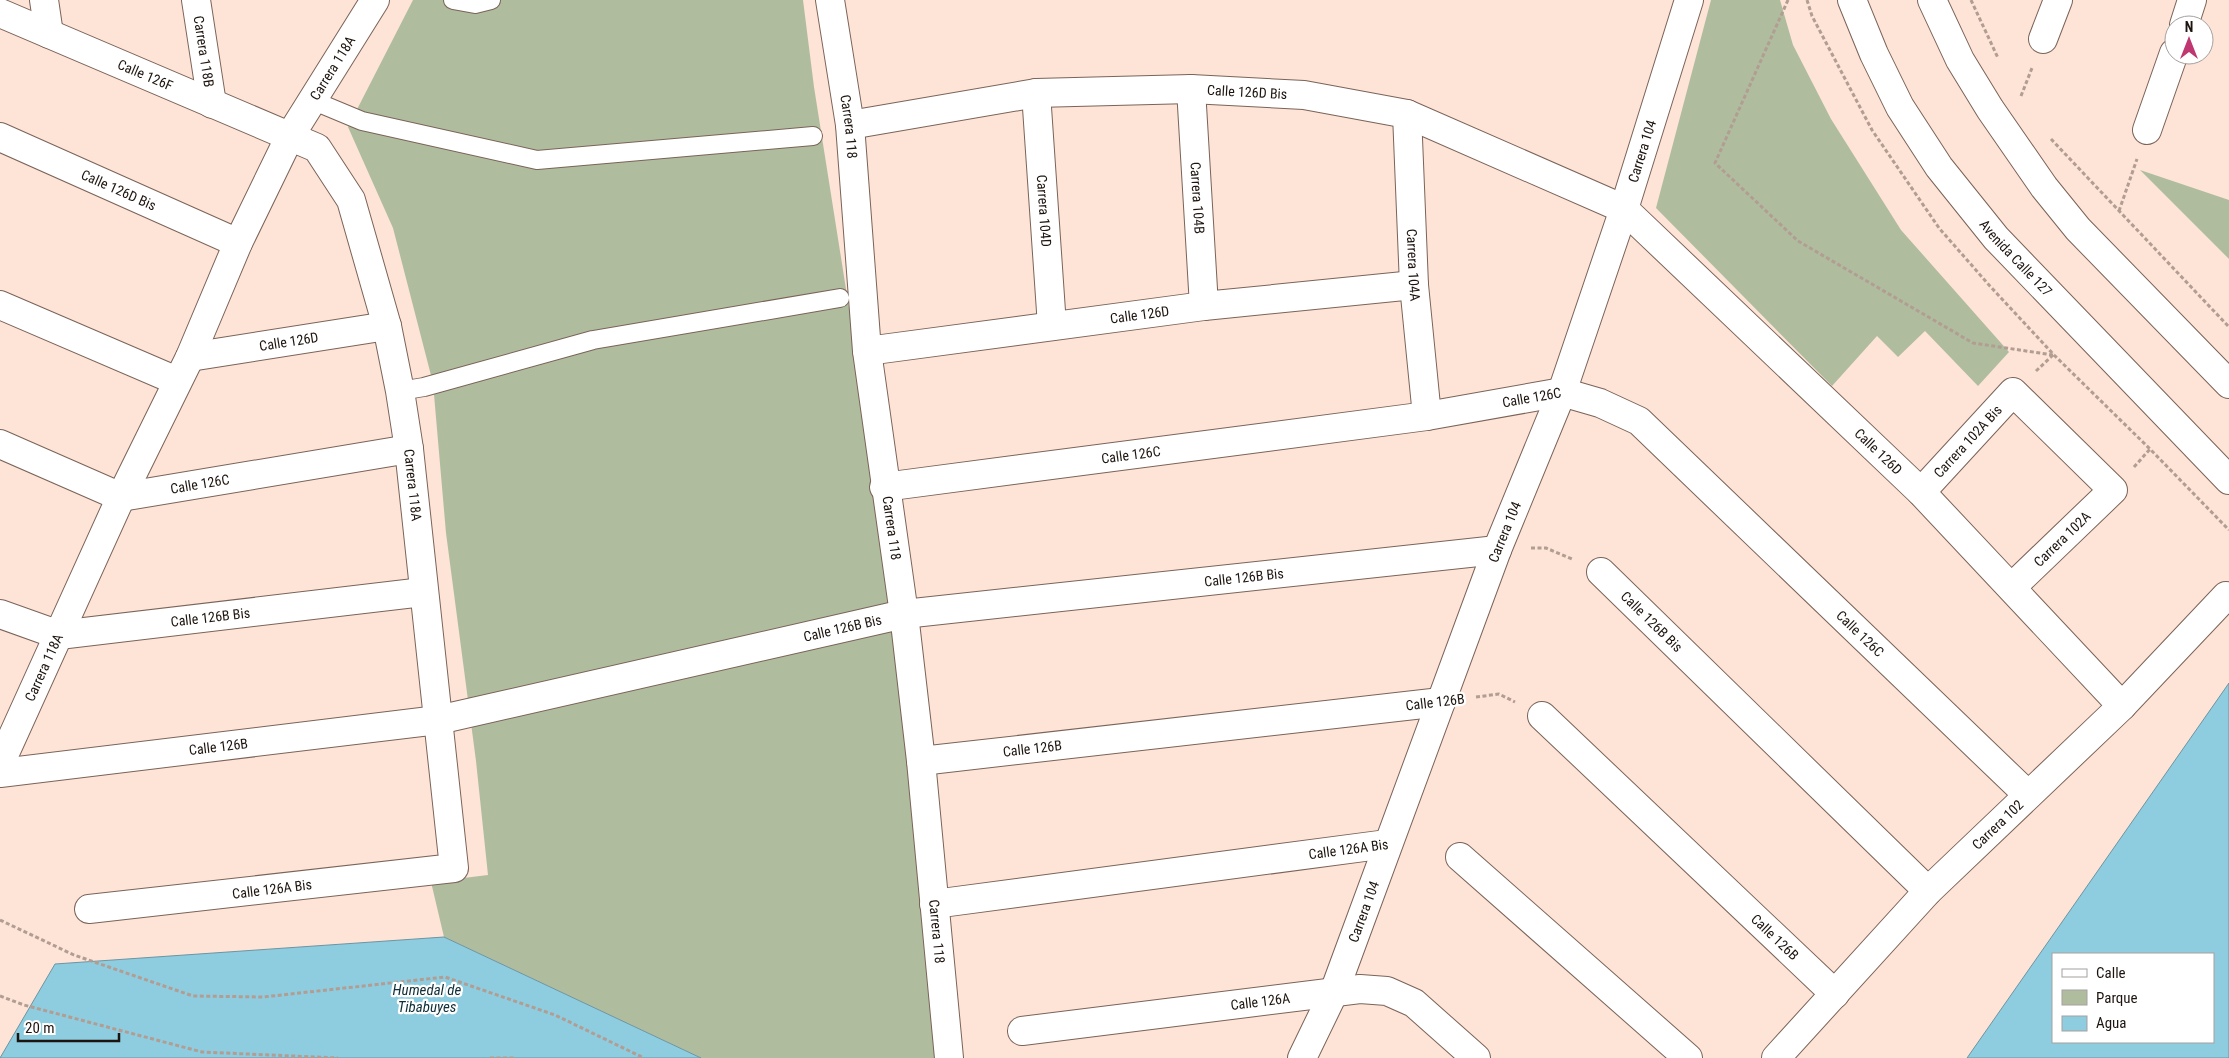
<svg xmlns="http://www.w3.org/2000/svg" width="2229" height="1058" font-family="'Roboto Condensed',sans-serif">
	<style>
		.green { fill: #afbd9e }
		.water { fill: #8ecce0; stroke: #6c95a1; fill-rule: evenodd }
		.lines { fill: none; stroke-linecap: round; stroke-linejoin: round }
		.service-casing { stroke: #7a6358; stroke-width: 20 }
		.minor-casing { stroke: #7a6358; stroke-width: 30 }
		.primary-casing { stroke: #7a6358; stroke-width: 30 }
		.path { stroke: #b29d93; stroke-width: 3; stroke-dasharray: 4 2.5; stroke-linecap: butt }
		.service { stroke: #fff; stroke-width: 18 }
		.minor { stroke: #fff; stroke-width: 28 }
		.primary { stroke: #fff; stroke-width: 28 }
		.labels { text-anchor: middle; stroke-width: 4.5; stroke-linejoin: round; paint-order: stroke }
		.street-label { font-size: 14px; fill: #1d140f; stroke: #fff }
		.water-label { font-size: 15px; font-style: italic; fill: #0f2e37; stroke: #fff }
	</style>
	<rect width="100%" height="100%" fill="#fee3d7"/>
	<!-- green -->
	<g class="green">
		<polygon points="413,0 803,0 814,87 868,428 945,1058 701,1058 444,937 431,882 488,875 476,761 446,533 433,383 393,228 348,127"/>
		<polygon points="1711,0 1780,0 1793,45 1831,119 1901,230 2009,352 1978,386 1925,331 1898,357 1877,336 1832,386 1656,208"/>
		<polygon points="2140,170 2229,200 2229,259"/>
	</g>
	<!-- water -->
	<g class="water">
		<path d="M2229,683V1058H1967ZM2053,954H2213V1042H2053Z"/>
		<polygon points="444,937 701,1058 0,1058 55,964"/>
	</g>
	<g class="lines">
		<defs>
			<g id="service">
				<polyline points="453,0 475,4 491,0"/>
				<polyline points="314,101 362,121 537,160 813,136"/>
				<polyline points="400,391 424,387 593,340 840,298"/>
			</g>
			<g id="minor">
				<polyline points="44,0 49,34"/>
				<path id="s1" d="M196,0L212,104"/>
				<path id="s2" d="M830,0L850,125L867,351L904,614L921,761L949,1058"/>
				<path id="s3" d="M0,13L317,148L351,200L387,326L400,391L409,449L454,868L89,909"/>
				<polyline points="2184,25 2192,0"/>
				<polyline points="2043,39 2058,0"/>
				<path id="s4" d="M1191,89L1204,306"/>
				<path id="s5" d="M1036,93L1052,326"/>
				<path id="s6" d="M1407,114L1414,285L1427,416"/>
				<path id="s7" d="M850,125L1036,93L1191,89L1304,95L1407,114L1624,209L1921,492L2122,706"/>
				<polyline points="2147,130 2174,53"/>
				<path id="s8" d="M0,137L238,243"/>
				<polyline points="0,305 177,381"/>
				<path id="s9" d="M867,351L1204,306L1414,285"/>
				<path id="s10" d="M190,357L387,326"/>
				<path id="s11" d="M0,444L121,497L409,449"/>
				<path id="s12" d="M884,487L1427,416L1562,392L1600,403L1639,421L2028,795"/>
				<path id="s13" d="M1921,492L2013,392L2113,490L2012,587"/>
				<path id="s14" d="M1601,572L1928,891"/>
				<path id="s15" d="M0,614L59,635L423,592"/>
				<path id="s16" d="M1542,716L1835,994"/>
				<path id="s17" d="M921,761L1441,702"/>
				<path id="s18" d="M0,764L121,497L190,357L238,243L290,136L375,0"/>
				<path id="s19" d="M0,773L438,720L904,614L1497,550"/>
				<polyline points="1460,857 1688,1058"/>
				<path id="s20" d="M934,904L1387,844"/>
				<path id="s21" d="M1022,1031L1360,989L1387,991L1414,1003L1476,1058"/>
				<path id="s22" d="M1302,1058L1334,992L1497,550L1562,392L1624,209L1689,0"/>
				<path id="s23" d="M1776,1058L1928,891L2122,706L2226,596"/>
			</g>
			<g id="primary">
				<path id="s24" d="M1852,0L1874,54L1900,107L1939,167L1996,238L2229,480"/>
				<polyline points="1932,0 1960,60 1990,109 2044,187 2078,229 2229,384"/>
			</g>
		</defs>
		<!-- service casing -->
		<use href="#service" class="service-casing"/>
		<!-- minor casing -->
		<use href="#minor" class="minor-casing"/>
		<!-- primary casing -->
		<use href="#primary" class="primary-casing"/>
		<!-- path -->
		<g class="path">
			<polyline points="1788,0 1715,163 1798,241 1973,343 2053,355"/>
			<polyline points="1807,0 1812,16 1872,130 1939,228 1989,285 2054,355 2150,449 2229,530"/>
			<polyline points="1971,0 1998,58"/>
			<polyline points="2021,96 2032,68"/>
			<polyline points="2051,139 2229,327"/>
			<polyline points="2119,211 2137,159"/>
			<polyline points="2036,371 2053,355"/>
			<polyline points="2134,467 2150,449"/>
			<polyline points="1531,548 1546,548 1572,559"/>
			<polyline points="1476,697 1499,694 1515,702"/>
			<polyline points="0,920 74,955 193,996 263,997 445,977 555,1015 644,1058"/>
			<polyline points="0,996 24,1005 202,1052 338,1058"/>
			<polyline points="490,1058 516,1058"/>
		</g>
		<!-- service -->
		<use href="#service" class="service"/>
		<!-- minor -->
		<use href="#minor" class="minor"/>
		<!-- primary -->
		<use href="#primary" class="primary"/>
	</g>
	<g class="labels">
		<!-- street labels -->
		<g class="street-label">
			<text dy="5" stroke="none"><textPath href="#s1" startOffset="52">Carrera 118B</textPath></text>
			<text dy="5" stroke="none"><textPath href="#s18" startOffset="772">Carrera 118A</textPath></text>
			<text dy="5" stroke="none"><textPath href="#s3" startOffset="158">Calle 126F</textPath></text>
			<text dy="5" stroke="none"><textPath href="#s7" startOffset="400">Calle 126D Bis</textPath></text>
			<text dy="5" stroke="none"><textPath href="#s2" startOffset="128">Carrera 118</textPath></text>
			<text dy="5" stroke="none"><textPath href="#s22" startOffset="969">Carrera 104</textPath></text>
			<text dy="5" stroke="none"><textPath href="#s8" startOffset="130">Calle 126D Bis</textPath></text>
			<text dy="5" stroke="none"><textPath href="#s4" startOffset="109">Carrera 104B</textPath></text>
			<text dy="5" stroke="none"><textPath href="#s5" startOffset="118">Carrera 104D</textPath></text>
			<text dy="5" stroke="none"><textPath href="#s24" startOffset="308">Avenida Calle 127</textPath></text>
			<text dy="5" stroke="none"><textPath href="#s6" startOffset="151">Carrera 104A</textPath></text>
			<text dy="5" stroke="none"><textPath href="#s9" startOffset="275">Calle 126D</textPath></text>
			<text dy="5" stroke="none"><textPath href="#s10" startOffset="100">Calle 126D</textPath></text>
			<text dy="5" stroke="none"><textPath href="#s12" startOffset="654">Calle 126C</textPath></text>
			<text dy="5" stroke="none"><textPath href="#s13" startOffset="69">Carrera 102A Bis</textPath></text>
			<text dy="5" stroke="none"><textPath href="#s7" startOffset="1150">Calle 126D</textPath></text>
			<text dy="5" stroke="none"><textPath href="#s12" startOffset="249">Calle 126C</textPath></text>
			<text dy="5" stroke="none"><textPath href="#s11" startOffset="212">Calle 126C</textPath></text>
			<text dy="5" stroke="none"><textPath href="#s3" startOffset="699">Carrera 118A</textPath></text>
			<text dy="5" stroke="none"><textPath href="#s2" startOffset="532">Carrera 118</textPath></text>
			<text dy="5" stroke="none"><textPath href="#s22" startOffset="564">Carrera 104</textPath></text>
			<text transform="translate(2062 539) rotate(-44)" y="5">Carrera 102A</text>
			<text dy="5" stroke="none"><textPath href="#s19" startOffset="1261">Calle 126B Bis</textPath></text>
			<text dy="5" stroke="none"><textPath href="#s15" startOffset="215">Calle 126B Bis</textPath></text>
			<text dy="5" stroke="none"><textPath href="#s14" startOffset="71">Calle 126B Bis</textPath></text>
			<text dy="5" stroke="none"><textPath href="#s19" startOffset="856">Calle 126B Bis</textPath></text>
			<text dy="5" stroke="none"><textPath href="#s12" startOffset="1074">Calle 126C</textPath></text>
			<text dy="5" stroke="none"><textPath href="#s18" startOffset="106">Carrera 118A</textPath></text>
			<text transform="translate(1435 702) rotate(-7)" y="5">Calle 126B</text>
			<text dy="5" stroke="none"><textPath href="#s19" startOffset="220">Calle 126B</textPath></text>
			<text dy="5" stroke="none"><textPath href="#s17" startOffset="112">Calle 126B</textPath></text>
			<text dy="5" stroke="none"><textPath href="#s23" startOffset="322">Carrera 102</textPath></text>
			<text dy="5" stroke="none"><textPath href="#s20" startOffset="418">Calle 126A Bis</textPath></text>
			<text transform="translate(272 889) rotate(-7)" y="5">Calle 126A Bis</text>
			<text dy="5" stroke="none"><textPath href="#s22" startOffset="159">Carrera 104</textPath></text>
			<text dy="5" stroke="none"><textPath href="#s2" startOffset="938">Carrera 118</textPath></text>
			<text dy="5" stroke="none"><textPath href="#s16" startOffset="321">Calle 126B</textPath></text>
			<text dy="5" stroke="none"><textPath href="#s21" startOffset="240">Calle 126A</textPath></text>
		</g>
		<!-- water labels -->
		<g class="water-label">
			<text x="427" y="995">Humedal de<tspan x="427" dy="17">Tibabuyes</tspan></text>
		</g>
	</g>
	<!-- legend -->
	<rect x="2052" y="953" width="162" height="90" fill="#ffffff" stroke="#a5a19f"/>
	<rect x="2062" y="969" width="25" height="8" fill="#ffffff" stroke="#a5a19f"/>
	<text x="2096" y="978" font-size="15" fill="#1d140f">Calle</text>
	<rect x="2062" y="990" width="25" height="15" fill="#afbd9e" stroke="#a5a19f"/>
	<text x="2096" y="1003" font-size="15" fill="#1d140f">Parque</text>
	<rect x="2062" y="1016" width="25" height="15" fill="#8ecce0" stroke="#a5a19f"/>
	<text x="2096" y="1028" font-size="15" fill="#1d140f">Agua</text>
	<!-- north arrow -->
	<g transform="translate(2189 40)"><circle r="24" fill="#ffffff" stroke="#a5a19f"/>
	<path d="M0-4L9 19L0 12L-9 19Z" fill="#bf3671"/>
	<text y="-8" font-size="14" font-weight="bold" text-anchor="middle" fill="#1d140f">N</text>
	</g>
	<!-- scale -->
	<path d="M18 1033v8h101v-8" fill="none" stroke="#1d140f" stroke-width="2.5"/>
	<text x="25" y="1033" font-size="15" fill="#1d140f" stroke="#ffffff" stroke-width="4" paint-order="stroke">20 m</text>
</svg>
